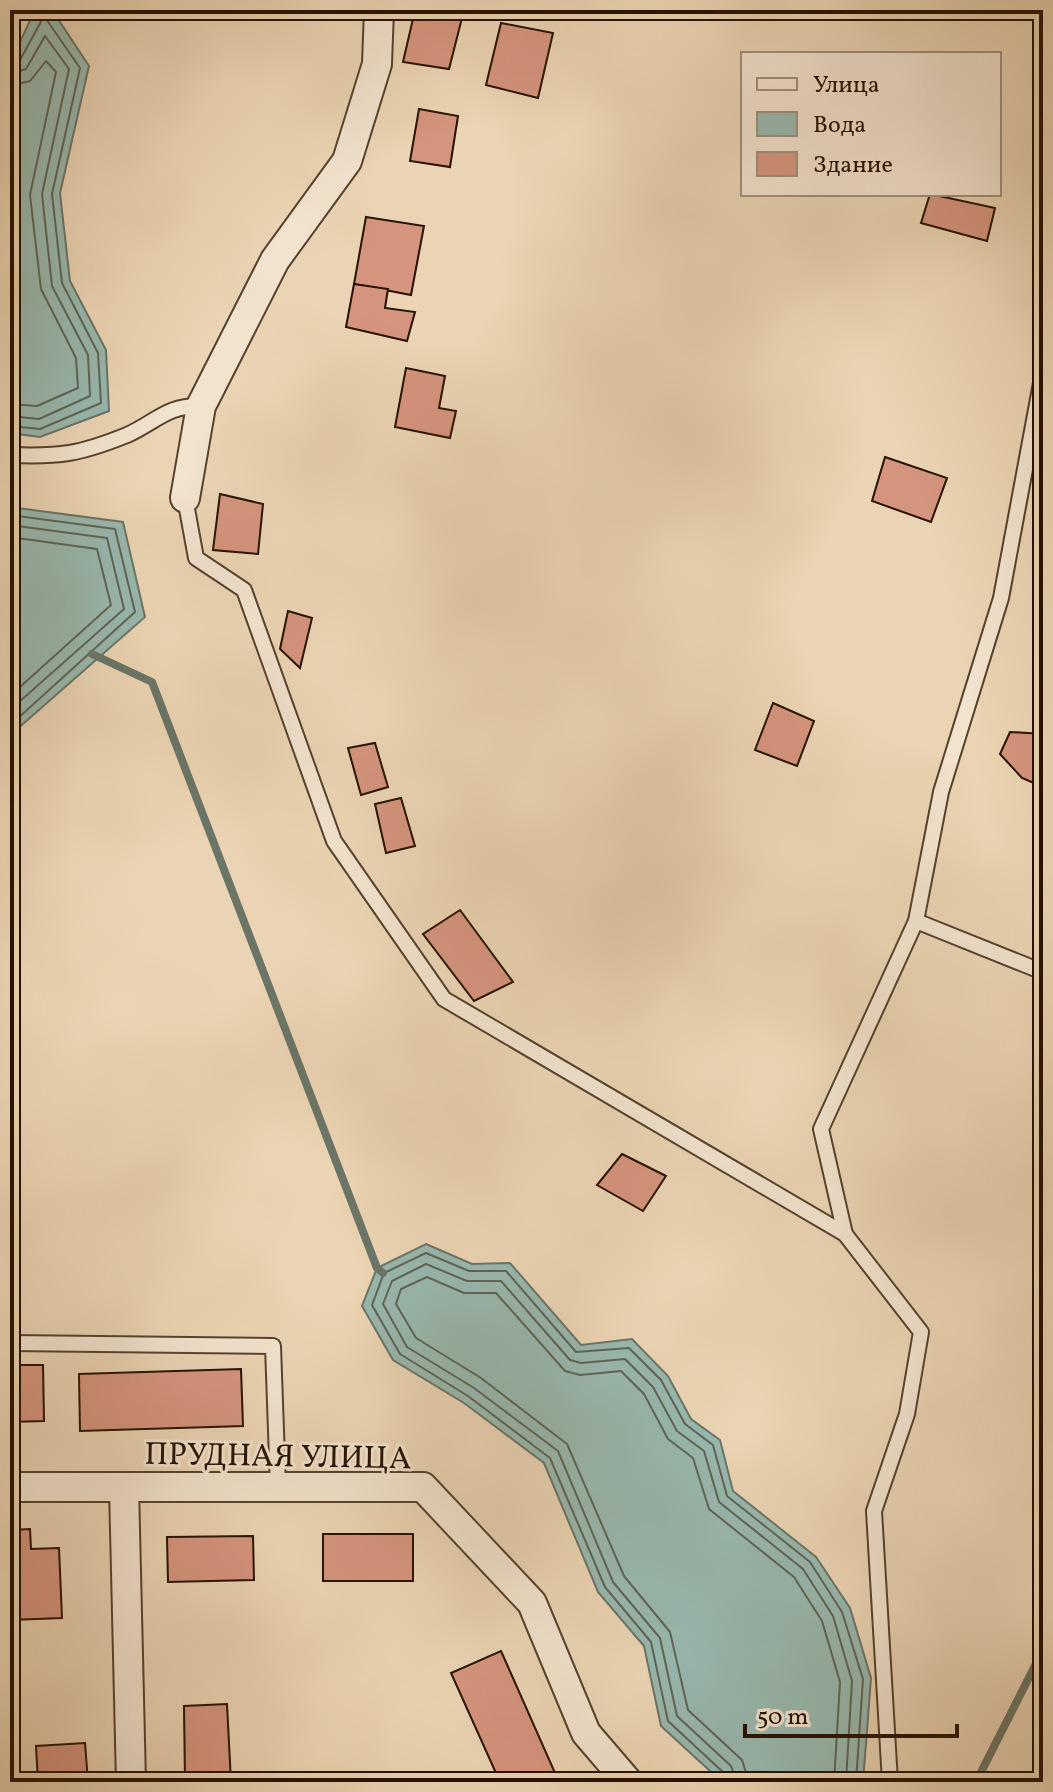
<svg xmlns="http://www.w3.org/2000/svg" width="1053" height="1792" font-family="Vollkorn,serif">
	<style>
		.water { fill: #98b8ae; stroke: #6a7568; stroke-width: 2 }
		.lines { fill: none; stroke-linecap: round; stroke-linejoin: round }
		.shore { stroke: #5e6457; stroke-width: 2 }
		.stream { stroke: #6a7568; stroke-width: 8 }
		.building { fill: #d5947d; stroke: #251100; stroke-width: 2 }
		.service-casing { stroke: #56422d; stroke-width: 18 }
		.minor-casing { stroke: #56422d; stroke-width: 32 }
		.service { stroke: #f2e3ce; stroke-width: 14 }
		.minor { stroke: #f2e3ce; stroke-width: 28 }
		.labels { text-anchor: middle; stroke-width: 6; stroke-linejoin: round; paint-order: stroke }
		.street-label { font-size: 32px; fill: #251100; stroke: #f2e3ce }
	</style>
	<rect width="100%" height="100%" fill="#ebd4b3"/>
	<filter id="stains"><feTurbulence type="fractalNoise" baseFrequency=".0025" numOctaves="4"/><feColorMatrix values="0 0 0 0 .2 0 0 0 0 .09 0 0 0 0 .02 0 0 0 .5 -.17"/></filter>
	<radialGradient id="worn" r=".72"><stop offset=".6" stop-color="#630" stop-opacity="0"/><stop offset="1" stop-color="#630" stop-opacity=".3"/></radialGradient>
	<!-- water -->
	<g class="water">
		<polygon points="35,10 52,10 89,66 60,193 70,281 106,350 109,411 40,437 10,433 10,63"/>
		<polygon points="10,507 123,522 145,617 16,730 10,727"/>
		<polygon points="426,1244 472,1264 510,1263 581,1345 632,1339 668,1376 691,1419 720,1440 733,1491 816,1557 850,1608 871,1678 863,1782 722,1782 661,1726 644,1646 598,1592 544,1463 464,1403 393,1360 362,1306 377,1268"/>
	</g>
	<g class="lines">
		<!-- shore -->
		<g class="shore">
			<polyline points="10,64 20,60 44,16 80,68 52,194 62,283 98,353 101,403 40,429 10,426"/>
			<polyline points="10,74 26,69 45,36 69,69 42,194 52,286 88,355 90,396 39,419 10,416"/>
			<polyline points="10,86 30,81 46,61 56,72 30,195 41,289 76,358 78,388 37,406 10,404"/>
			<polyline points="10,515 115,529 135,612 17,719 10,720"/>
			<polyline points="10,525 107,538 124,609 10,710"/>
			<polyline points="10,537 97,549 111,605 10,696"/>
			<polyline points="727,1782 724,1773 668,1721 651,1642 605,1587 550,1458 468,1396 400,1354 372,1305 384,1273 426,1253 469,1271 506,1271 576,1352 629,1348 661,1380 685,1424 713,1445 727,1496 810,1562 842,1612 863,1679 856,1782"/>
			<polyline points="737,1782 731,1766 677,1716 660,1638 613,1582 558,1451 474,1388 407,1347 383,1304 392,1281 426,1264 467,1281 501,1281 570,1360 581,1363 625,1359 653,1387 677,1431 704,1451 719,1502 803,1569 833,1616 852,1681 846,1782"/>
			<polyline points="749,1782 742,1760 688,1710 670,1632 624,1576 567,1444 481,1378 416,1338 396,1304 401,1289 427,1277 464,1293 496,1293 565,1371 580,1375 621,1371 644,1394 668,1439 693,1458 709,1509 794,1577 822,1621 840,1682 834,1782"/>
		</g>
		<!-- stream -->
		<g class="stream">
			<polyline points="92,654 152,682 377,1268 383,1273"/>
			<polyline points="976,1782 1043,1650"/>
		</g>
	</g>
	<!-- building -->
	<g class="building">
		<polygon points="415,10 464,10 449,69 403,62"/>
		<polygon points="501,23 553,33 538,98 486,85"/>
		<polygon points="419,109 458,116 450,167 410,161"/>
		<polygon points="930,194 995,208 987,241 921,223"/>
		<polygon points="366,217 424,226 411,295 354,284"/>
		<polygon points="354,284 388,289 385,308 415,312 407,341 346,327"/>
		<polygon points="406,368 445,376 439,408 456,411 450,438 395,427"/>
		<polygon points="885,457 947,478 931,522 872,501"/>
		<polygon points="220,494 263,504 258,554 213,550"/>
		<polygon points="288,611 312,618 300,668 280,649"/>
		<polygon points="773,703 814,721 797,766 755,750"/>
		<polygon points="1010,732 1043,734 1043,787 1022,778 1000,754"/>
		<polygon points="375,743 388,787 361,795 348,748"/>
		<polygon points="401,798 415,846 386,853 375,804"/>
		<polygon points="460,910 513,982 474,1001 423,934"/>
		<polygon points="622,1154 666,1176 643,1211 597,1185"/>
		<polygon points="10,1365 43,1365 44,1421 10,1422"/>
		<polygon points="241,1369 243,1426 80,1431 79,1374"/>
		<polygon points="30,1529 31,1549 59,1548 62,1618 10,1620 10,1530"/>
		<rect x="323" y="1534" width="90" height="47"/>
		<polygon points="253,1536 254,1580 168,1582 167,1537"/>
		<polygon points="501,1651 559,1782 500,1782 451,1673"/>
		<polygon points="227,1704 231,1782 185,1782 184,1706"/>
		<polygon points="85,1743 88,1782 38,1782 36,1746"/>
	</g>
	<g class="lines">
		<defs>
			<g id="service">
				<path d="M10,455C60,457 80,454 127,435C156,422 167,405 201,406"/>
				<polyline points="185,498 196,558 244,590 334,841 444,999 845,1234 921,1332 907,1414 874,1511 890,1782"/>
				<polyline points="916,921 1043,972"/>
				<polyline points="845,1234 821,1129 916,921 941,792 1001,598 1043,372"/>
				<polyline points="10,1343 273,1346 278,1487"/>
			</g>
			<g id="minor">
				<polyline points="185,498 201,406 275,260 347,161 377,64 379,10"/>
				<polyline points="10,1487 423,1487 532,1603 586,1733 628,1782"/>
				<polyline points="124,1487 131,1782"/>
			</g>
		</defs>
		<!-- service casing -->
		<use href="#service" class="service-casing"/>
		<!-- minor casing -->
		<use href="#minor" class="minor-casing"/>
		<!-- service -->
		<use href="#service" class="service"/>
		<!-- minor -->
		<use href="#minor" class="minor"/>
	</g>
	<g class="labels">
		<!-- street labels -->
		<g class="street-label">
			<text transform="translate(278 1455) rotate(1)" y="11">ПРУДНАЯ УЛИЦА</text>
		</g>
	</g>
	<!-- margin -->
	<rect width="1053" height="1792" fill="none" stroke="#ebd4b3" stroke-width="40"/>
	<rect x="12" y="12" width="1029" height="1768" fill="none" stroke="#251100" stroke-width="4"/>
	<rect x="20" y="20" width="1013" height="1752" fill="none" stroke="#251100" stroke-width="2"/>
	<!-- legend -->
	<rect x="741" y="52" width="260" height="144" fill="#f2e3ce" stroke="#a08f7c" stroke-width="2"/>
	<rect x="757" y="78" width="40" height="12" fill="#f2e3ce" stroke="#a08f7c" stroke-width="2"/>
	<text x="813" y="92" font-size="24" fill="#251100">Улица</text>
	<rect x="757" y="112" width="40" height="24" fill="#98b8ae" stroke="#a08f7c" stroke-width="2"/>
	<text x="813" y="132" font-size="24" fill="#251100">Вода</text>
	<rect x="757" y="152" width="40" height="24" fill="#d5947d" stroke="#a08f7c" stroke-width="2"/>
	<text x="813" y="172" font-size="24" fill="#251100">Здание</text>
	<!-- scale -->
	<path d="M745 1724v12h212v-12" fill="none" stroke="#251100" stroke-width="4"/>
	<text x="757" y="1724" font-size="24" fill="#251100" stroke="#f2e3ce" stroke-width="6" paint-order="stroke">50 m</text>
	<rect width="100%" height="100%" filter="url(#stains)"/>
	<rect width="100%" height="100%" fill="url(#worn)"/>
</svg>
